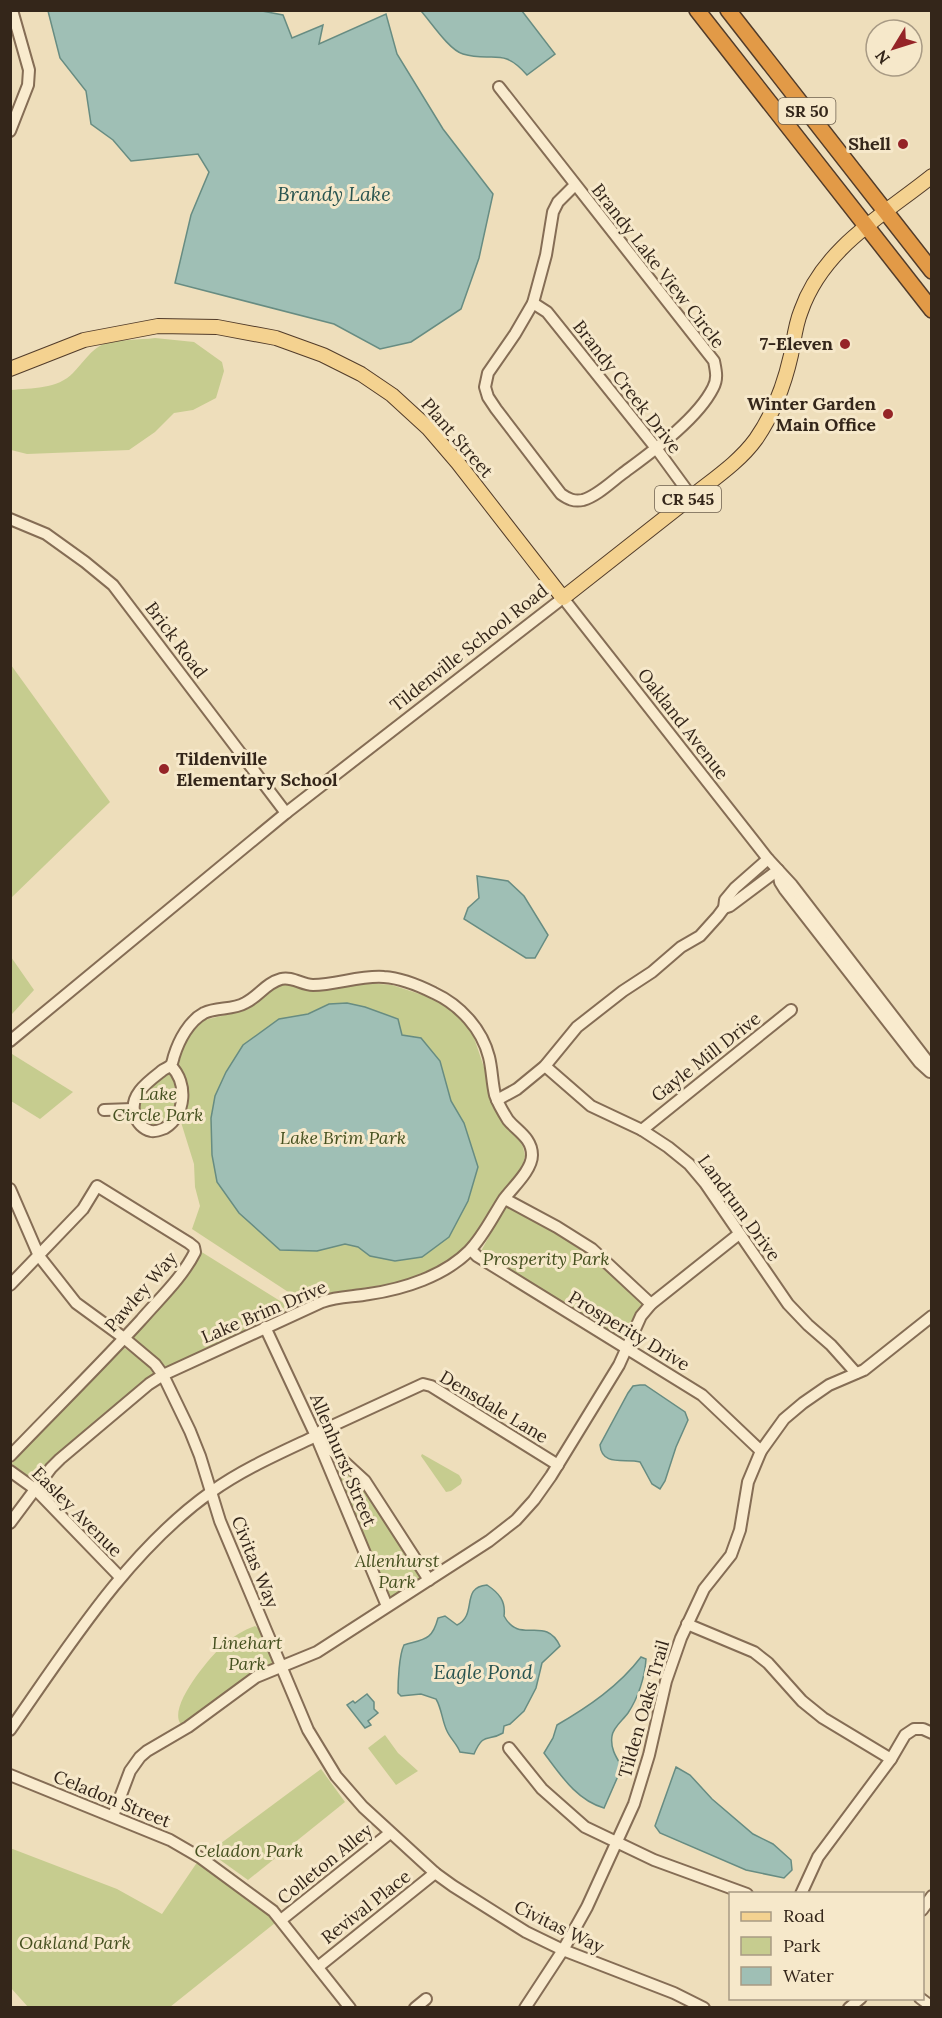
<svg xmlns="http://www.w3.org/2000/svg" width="942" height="2018" font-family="Lora,serif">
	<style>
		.green { fill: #c6cc8f }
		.water { fill: #9fbfb5; stroke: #678c82; stroke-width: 1.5 }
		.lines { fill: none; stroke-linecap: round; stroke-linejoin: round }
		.minor-casing { stroke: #856d55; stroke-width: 14 }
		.major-casing { stroke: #523c2a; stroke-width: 16 }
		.highway-casing { stroke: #523c2a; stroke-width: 18 }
		.minor { stroke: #f9ebce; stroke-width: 10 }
		.major { stroke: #f4d290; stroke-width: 14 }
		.highway { stroke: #e29a47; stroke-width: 15 }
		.poi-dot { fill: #952427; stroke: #f6e8ca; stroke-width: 2 }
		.labels { text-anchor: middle; stroke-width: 6; stroke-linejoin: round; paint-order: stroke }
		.shield { fill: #f6e8ca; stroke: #6e604f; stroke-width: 1.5 }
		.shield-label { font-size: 16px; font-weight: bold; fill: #34261a }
		.poi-label { font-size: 18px; font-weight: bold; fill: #34261a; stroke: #f6e8ca; text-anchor: end }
		.street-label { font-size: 18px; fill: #34261a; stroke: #f6e8ca }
		.park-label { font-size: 18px; font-style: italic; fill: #465120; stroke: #f6e8ca }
		.water-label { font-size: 20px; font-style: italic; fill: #295450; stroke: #f6e8ca }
	</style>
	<rect width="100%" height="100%" fill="#eedebb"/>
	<!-- green -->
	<g class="green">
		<path d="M155,338L194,342L222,362L224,371L216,398L193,410L174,413L155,432L129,450L27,454L11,450V390C31,388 58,389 73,373C82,364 92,348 104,344C119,339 139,340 155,338Z"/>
		<polygon points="11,665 110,802 11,898 10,898"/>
		<polygon points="11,957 34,990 12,1014 10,1013"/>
		<polygon points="294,981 349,985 367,983 392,985 441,1001 469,1023 489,1082 523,1147 525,1156 522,1167 471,1241 460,1252 429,1273 397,1283 323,1294 305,1303 192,1229 200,1206 195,1187 194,1164 180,1119 188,1086 182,1071 175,1061 183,1040 200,1021 243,1011 275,985"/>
		<polygon points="12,1054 73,1092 40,1119 11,1101"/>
		<path d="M167,1073H173L180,1100C176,1109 171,1122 161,1126C141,1133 135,1109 143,1095C148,1086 160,1081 167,1073Z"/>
		<polygon points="508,1206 561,1234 595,1257 644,1303 624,1337 619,1339 480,1253 503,1211"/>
		<path d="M200,1251L293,1309L166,1367L149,1352L133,1341V1337L137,1331C154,1312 197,1276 200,1251Z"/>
		<polygon points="122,1346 149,1366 154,1374 61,1451 47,1463 38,1479 33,1480 12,1464 14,1459"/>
		<polygon points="422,1454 459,1475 462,1480 461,1484 451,1491 446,1492 421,1456"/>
		<polygon points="336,1462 340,1463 362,1483 420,1574 421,1579 390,1598 387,1596 333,1466"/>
		<path d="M255,1626L261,1630L274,1663L272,1666L252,1674L237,1684L184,1724L180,1723C169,1705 210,1657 223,1645C233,1637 243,1630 255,1626Z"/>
		<polygon points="385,1735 398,1753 418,1771 396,1785 368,1748"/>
		<polygon points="321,1769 345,1802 248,1880 209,1852"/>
		<polygon points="10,1848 117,1889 162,1914 198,1861 271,1915 275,1923 170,2007 28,2007 11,1988"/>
	</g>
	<!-- water -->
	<g class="water">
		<polygon points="48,11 262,11 283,15 292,38 323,25 319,44 386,14 397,54 443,129 493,194 479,258 461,309 411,342 380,349 334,324 175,283 191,215 209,172 198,154 131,161 113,140 91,124 86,91 60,58"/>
		<path d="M421,11H522L555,54L527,75C502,46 493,63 463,54C449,50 431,22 421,11Z"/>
		<polygon points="477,876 508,881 524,896 548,935 535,958 526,958 464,919 468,908 479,898"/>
		<polygon points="347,1003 365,1007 398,1019 402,1035 421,1038 440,1061 451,1101 464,1123 478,1167 468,1201 449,1237 422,1257 395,1261 370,1256 358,1247 345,1244 317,1251 280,1250 239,1213 217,1182 212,1155 211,1118 215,1096 226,1072 243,1045 279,1019 308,1014 329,1004"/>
		<path d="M640,1385H645L685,1412L688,1420L676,1447L665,1481L660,1489L652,1484L640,1462C625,1458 602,1467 600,1445L628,1393L633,1386Z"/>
		<path d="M487,1585C499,1593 506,1601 504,1616C520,1646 545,1614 560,1646L542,1663L536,1688L524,1711L510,1724L504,1726L503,1733C488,1742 484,1731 474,1754L460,1752C457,1744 450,1738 447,1731C442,1721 442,1709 436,1699L421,1694L401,1696L398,1693C398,1682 399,1655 404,1645C424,1639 432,1641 438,1618L445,1616L457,1625C478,1615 460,1587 487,1585Z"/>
		<path d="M641,1657L646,1659C645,1677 638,1698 628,1713C623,1720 613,1727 612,1736C610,1748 616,1757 622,1767L604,1808C576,1800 560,1774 544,1753L553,1738L557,1725C588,1707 619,1686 641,1657Z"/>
		<polygon points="367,1694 374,1702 374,1709 378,1713 368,1721 371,1725 365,1728 347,1705 353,1701 355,1703"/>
		<polygon points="676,1767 690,1775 712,1799 753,1834 773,1844 791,1860 792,1870 784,1878 746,1870 660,1833 655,1826"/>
	</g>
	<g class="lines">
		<defs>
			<g id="minor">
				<path d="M499,87L714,361C716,371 718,379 713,388C697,420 650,453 622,474C610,483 597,496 583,500C574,502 568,499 561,494L496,409L488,397L485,387L488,373L515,334L533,303L546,255L553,212L558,202L574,186"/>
				<polyline points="10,131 28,85 29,70 12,10"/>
				<polyline points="533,303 547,312 656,448 691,496"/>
				<polyline points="10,519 46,534 85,562 113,585 286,813"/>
				<polyline points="778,870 780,882 785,890 919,1062 930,1072"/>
				<polyline points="724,908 730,906 778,870"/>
				<polyline points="10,1041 286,813 563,598 768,859 792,885 932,1067"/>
				<polyline points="545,1066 591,1106 642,1130 668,1147 689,1164 705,1183 788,1304 808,1325 831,1345 856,1373"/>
				<polyline points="497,1100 517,1089 545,1066 577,1027 623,991 652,972 681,947 700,936 718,916 724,908 725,900 735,888 768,859"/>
				<polyline points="104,1110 133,1109"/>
				<polyline points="642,1130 791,1010"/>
				<polyline points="10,1189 39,1256 76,1303 124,1338 155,1364 163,1375 190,1431 200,1456 220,1521 308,1730 336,1776 363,1807 435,1873 453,1886 526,1932 563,1950 674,1993 704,2008"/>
				<polyline points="505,1199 557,1227 592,1249 651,1304"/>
				<polyline points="471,1250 477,1256 702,1395 761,1451"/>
				<path d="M10,1285L83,1209L97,1186L189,1243L194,1247L195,1252C182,1278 160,1298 141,1320C99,1366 54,1410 10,1456"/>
				<polyline points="265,1327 316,1436 387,1606"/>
				<polyline points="317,1437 365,1481 429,1580"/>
				<polyline points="10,1471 35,1489 120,1577"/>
				<path d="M10,1523L51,1468L60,1459L149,1384L163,1375L322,1302C338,1296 353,1297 369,1294C404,1289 444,1276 469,1251C483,1237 493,1216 504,1199C513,1187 532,1170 532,1155C532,1138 517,1131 508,1120C503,1112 498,1104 495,1095C492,1082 492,1069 489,1057C482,1029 460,1005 434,993C420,986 401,978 384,977C361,975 336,985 313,985C302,985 292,976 281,979C266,983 258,997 245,1003C233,1010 217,1007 204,1013C189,1021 179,1040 174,1056C173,1059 173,1062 171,1065C170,1066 165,1069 163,1070C149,1081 128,1095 135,1115C137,1123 143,1129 151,1131C156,1132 160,1130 165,1128C186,1115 188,1083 171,1066"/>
				<polyline points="687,1624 754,1652 768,1663 802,1701 823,1718 891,1759"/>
				<path d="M10,1730C68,1647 128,1551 211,1492C243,1469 280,1453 316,1436L321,1431L423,1384L431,1386L558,1465"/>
				<polyline points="509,1748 542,1789 585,1827 654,1860 747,1894"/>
				<polyline points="10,1775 170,1840 201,1858 273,1911 350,2008"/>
				<polyline points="113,1816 130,1771 140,1757 147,1751 188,1727 256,1677 317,1652 489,1541 516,1520 534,1500 551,1476 619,1365 641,1316 651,1304 739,1234"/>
				<polyline points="801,1894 818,1857 891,1759 905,1735 914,1729 923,1729 932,1733"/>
				<polyline points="922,1910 932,1896"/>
				<polyline points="281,1920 390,1833"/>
				<polyline points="318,1967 435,1873"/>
				<polyline points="920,1998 932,2007"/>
				<polyline points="415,2008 426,1999"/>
				<polyline points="525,2008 563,1950 587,1907 634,1804 649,1755 666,1681 681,1638 704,1589 731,1555 740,1530 748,1482 761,1451 784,1419 803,1403 829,1385 864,1370 932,1316"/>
				<polyline points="849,2008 861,1998"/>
			</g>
			<path id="major" d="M10,369L84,340L158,326L217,327L276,338L323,355L361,374L392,395L428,428L458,463L563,598C604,566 644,534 685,502C709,482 738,464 756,439C774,413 784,386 791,355C794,340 795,326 801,311C823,248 882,216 932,176"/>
			<g id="highway">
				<polyline points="697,10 932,310"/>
				<polyline points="728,10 932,271"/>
			</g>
		</defs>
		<!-- minor casing -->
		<use href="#minor" class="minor-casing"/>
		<!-- major casing -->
		<use href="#major" class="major-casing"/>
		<!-- highway casing -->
		<use href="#highway" class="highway-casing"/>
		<!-- minor -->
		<use href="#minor" class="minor"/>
		<!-- major -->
		<use href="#major" class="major"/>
		<!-- highway -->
		<use href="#highway" class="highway"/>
	</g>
	<!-- markers -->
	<g class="poi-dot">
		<circle cx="903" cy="144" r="6"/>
		<circle cx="845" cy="344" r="6"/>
		<circle cx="888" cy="414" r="6"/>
		<circle cx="164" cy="769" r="6"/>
	</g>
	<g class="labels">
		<!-- shield labels -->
		<g class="shield">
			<rect x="778.5" y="98" width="57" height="26" rx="4.5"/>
			<rect x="655" y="486" width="66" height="26" rx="4.5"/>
		</g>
		<g class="shield-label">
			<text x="807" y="117">SR 50</text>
			<text x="688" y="505">CR 545</text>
		</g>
		<!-- poi labels -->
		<g class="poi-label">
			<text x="891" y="150">Shell</text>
			<text x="833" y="350">7-Eleven</text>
			<text x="876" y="410">Winter Garden<tspan x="876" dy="21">Main Office</tspan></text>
			<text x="176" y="765" text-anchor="start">Tildenville<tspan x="176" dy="21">Elementary School</tspan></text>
		</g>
		<!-- street labels -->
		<g class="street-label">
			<text transform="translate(658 266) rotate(52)" y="6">Brandy Lake View Circle</text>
			<text transform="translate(627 387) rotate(52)" y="6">Brandy Creek Drive</text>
			<text transform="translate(457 438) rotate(49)" y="6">Plant Street</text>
			<text transform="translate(176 640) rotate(53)" y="6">Brick Road</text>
			<text transform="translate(469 648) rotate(-38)" y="6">Tildenville School Road</text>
			<text transform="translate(683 724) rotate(52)" y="6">Oakland Avenue</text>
			<text transform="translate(706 1057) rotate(-38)" y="6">Gayle Mill Drive</text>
			<text transform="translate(739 1208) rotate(54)" y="6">Landrum Drive</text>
			<text transform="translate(141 1292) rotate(-49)" y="6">Pawley Way</text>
			<text transform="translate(264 1312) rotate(-23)" y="6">Lake Brim Drive</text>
			<text transform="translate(629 1331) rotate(31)" y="6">Prosperity Drive</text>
			<text transform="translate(494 1407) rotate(31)" y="6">Densdale Lane</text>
			<text transform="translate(343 1460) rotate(67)" y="6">Allenhurst Street</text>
			<text transform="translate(77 1512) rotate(45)" y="6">Easley Avenue</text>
			<text transform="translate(255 1562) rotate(68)" y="6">Civitas Way</text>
			<text transform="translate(644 1709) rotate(-74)" y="6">Tilden Oaks Trail</text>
			<text transform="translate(112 1799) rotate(22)" y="6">Celadon Street</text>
			<text transform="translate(325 1864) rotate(-39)" y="6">Colleton Alley</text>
			<text transform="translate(366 1907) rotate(-38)" y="6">Revival Place</text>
			<text transform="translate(559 1927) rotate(26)" y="6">Civitas Way</text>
		</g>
		<!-- park labels -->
		<g class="park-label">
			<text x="158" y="1100">Lake<tspan x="158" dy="21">Circle Park</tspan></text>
			<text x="343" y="1144">Lake Brim Park</text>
			<text x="546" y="1265">Prosperity Park</text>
			<text x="397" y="1567">Allenhurst<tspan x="397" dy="21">Park</tspan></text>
			<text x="247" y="1649">Linehart<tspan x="247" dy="21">Park</tspan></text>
			<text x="249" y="1857">Celadon Park</text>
			<text x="75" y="1949">Oakland Park</text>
		</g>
		<!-- water labels -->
		<g class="water-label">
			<text x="334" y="201">Brandy Lake</text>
			<text x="483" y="1679">Eagle Pond</text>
		</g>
	</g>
	<!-- border -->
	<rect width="942" height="2018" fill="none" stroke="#34261a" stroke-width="24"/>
	<!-- legend -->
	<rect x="729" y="1892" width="195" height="108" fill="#f6e8ca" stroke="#a89a84" stroke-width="1.5"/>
	<rect x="741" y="1912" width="30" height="9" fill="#f4d290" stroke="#a89a84" stroke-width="1.5"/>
	<text x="783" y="1922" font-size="18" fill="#34261a">Road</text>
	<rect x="741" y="1937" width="30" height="18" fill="#c6cc8f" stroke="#a89a84" stroke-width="1.5"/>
	<text x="783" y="1952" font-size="18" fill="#34261a">Park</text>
	<rect x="741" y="1967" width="30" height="18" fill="#9fbfb5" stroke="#a89a84" stroke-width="1.5"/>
	<text x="783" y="1982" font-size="18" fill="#34261a">Water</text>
	<!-- north arrow -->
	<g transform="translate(894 48) rotate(232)"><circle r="28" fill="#f6e8ca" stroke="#a89a84" stroke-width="1.5"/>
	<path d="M0-4.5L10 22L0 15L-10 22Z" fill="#952427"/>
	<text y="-9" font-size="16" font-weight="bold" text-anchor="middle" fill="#34261a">N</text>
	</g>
</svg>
